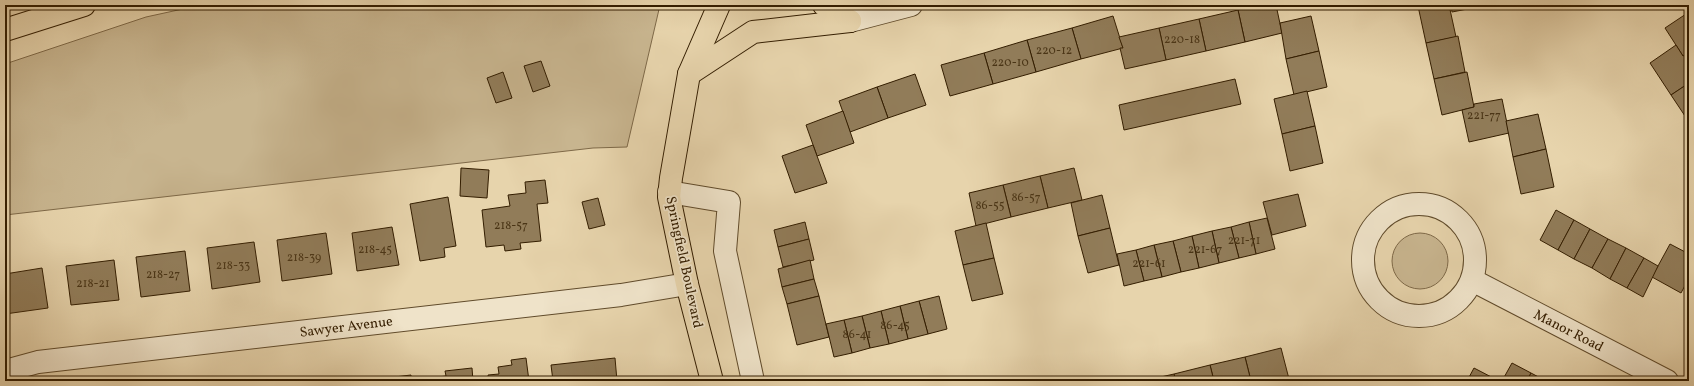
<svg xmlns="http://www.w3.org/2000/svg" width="1694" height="386" font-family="Vollkorn,serif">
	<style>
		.green { fill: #c8b58f; stroke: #7e6948 }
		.building { fill: #917c59; stroke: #331d00 }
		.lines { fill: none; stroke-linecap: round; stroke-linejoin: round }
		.minor-casing { stroke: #604b2b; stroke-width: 24 }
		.major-casing { stroke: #331d00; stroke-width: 24 }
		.highway-casing { stroke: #331d00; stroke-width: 24 }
		.minor { stroke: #efe3c9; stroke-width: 22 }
		.major { stroke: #e7d4ac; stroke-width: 22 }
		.highway { stroke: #e7d4ac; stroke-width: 22 }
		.labels { text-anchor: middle; stroke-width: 3.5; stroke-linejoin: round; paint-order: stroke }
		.number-label { font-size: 12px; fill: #4a3516 }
		.street-label { font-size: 14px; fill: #331d00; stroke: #efe3c9 }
	</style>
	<rect width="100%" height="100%" fill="#e7d4ac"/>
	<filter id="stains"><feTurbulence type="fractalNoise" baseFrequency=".005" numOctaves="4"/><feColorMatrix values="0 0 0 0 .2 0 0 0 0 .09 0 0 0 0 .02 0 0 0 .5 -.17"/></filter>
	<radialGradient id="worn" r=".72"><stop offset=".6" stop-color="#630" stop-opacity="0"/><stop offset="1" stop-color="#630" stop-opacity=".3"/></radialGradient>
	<!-- green -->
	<g class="green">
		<polygon points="201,5 660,5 627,147 593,148 5,215 5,64 146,17"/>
		<circle cx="1420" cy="261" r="28"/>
	</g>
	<!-- building -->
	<g class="building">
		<polygon points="1261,5 1276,5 1282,33 1245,42 1238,10"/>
		<polygon points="1421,5 1449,5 1456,37 1426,43 1418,6"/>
		<polygon points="1451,5 1488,5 1452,12"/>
		<polygon points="1238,10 1245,42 1206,51 1199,19"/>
		<polygon points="1689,12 1689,52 1683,56 1665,28"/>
		<polygon points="1113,16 1123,48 1081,59 1072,28"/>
		<polygon points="1311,16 1319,51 1286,59 1280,23"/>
		<polygon points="1199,19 1206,51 1166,60 1159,28"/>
		<polygon points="1072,28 1081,59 1036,72 1027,40"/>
		<polygon points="1159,28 1166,60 1125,69 1120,48 1123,48 1119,37"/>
		<polygon points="1458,36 1465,72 1434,79 1426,43"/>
		<polygon points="1027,40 1036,72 993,84 984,53"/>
		<polygon points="1676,45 1683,56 1685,55 1689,61 1689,83 1671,95 1650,63"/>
		<polygon points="1319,51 1327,87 1294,95 1286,59"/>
		<polygon points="984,53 993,84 950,96 941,65"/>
		<polygon points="541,61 550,86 533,92 524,66"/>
		<polygon points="503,72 512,98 496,103 487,78"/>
		<polygon points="1467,72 1474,107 1442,115 1434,79"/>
		<polygon points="915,74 926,105 888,118 877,87"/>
		<polygon points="1235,79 1241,104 1124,130 1119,105"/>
		<polygon points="1689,83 1689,122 1671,95"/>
		<polygon points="877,87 888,118 850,132 839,101"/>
		<polygon points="1307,91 1315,126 1282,134 1274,99"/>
		<polygon points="1502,99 1509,133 1469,142 1462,110 1474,107 1474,104"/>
		<polygon points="843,111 854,143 817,156 806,125"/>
		<polygon points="1538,114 1546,149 1513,157 1506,121"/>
		<polygon points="1315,126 1323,163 1290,171 1282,134"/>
		<polygon points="813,145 827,183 795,193 782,156"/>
		<polygon points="1546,149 1554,187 1521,194 1513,157"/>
		<polygon points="461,168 489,170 487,198 460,196"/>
		<polygon points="1074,168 1082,200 1048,208 1040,176"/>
		<polygon points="1040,176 1048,208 1011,217 1003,185"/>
		<polygon points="545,180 548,203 537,204 541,241 520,243 521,249 505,251 504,245 486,247 482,210 510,206 508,195 526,193 525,182"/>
		<polygon points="1003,185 1011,217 976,226 969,193"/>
		<polygon points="1298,194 1306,226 1272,235 1263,202"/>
		<polygon points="1102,195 1110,228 1078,236 1071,203"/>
		<polygon points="448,197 456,246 444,248 445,257 420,261 410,204"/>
		<polygon points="598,198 605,225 589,229 582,202"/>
		<polygon points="1556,210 1574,220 1558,250 1540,240"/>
		<polygon points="1267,218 1275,249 1256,254 1249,222"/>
		<polygon points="1574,220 1590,229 1574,259 1558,250"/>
		<polygon points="805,222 809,239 778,247 774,230"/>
		<polygon points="1249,222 1256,254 1239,258 1231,227"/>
		<polygon points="986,223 994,258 963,265 955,231"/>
		<polygon points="392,227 399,265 357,271 352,233"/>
		<polygon points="1231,227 1239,258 1219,263 1212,231"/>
		<polygon points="1110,228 1119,265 1088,273 1078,236"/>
		<polygon points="1590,229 1608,239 1592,268 1574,259"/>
		<polygon points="1212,231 1219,263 1199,268 1192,236"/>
		<polygon points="326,233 332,274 282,281 277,240"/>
		<polygon points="1192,236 1199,268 1181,272 1173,241"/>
		<polygon points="809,239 814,260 783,267 778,247"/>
		<polygon points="1608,239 1626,248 1610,279 1592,268"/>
		<polygon points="1173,241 1181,272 1162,277 1154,245"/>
		<polygon points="254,242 260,282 212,289 207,248"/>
		<polygon points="1670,244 1689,254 1689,278 1681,293 1652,277"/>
		<polygon points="1154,245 1162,277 1144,281 1136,250"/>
		<polygon points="1626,248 1644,258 1627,288 1610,279"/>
		<polygon points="1136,250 1144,281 1124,286 1117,254"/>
		<polygon points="185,251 190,291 141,297 136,257"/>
		<polygon points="994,258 1003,294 972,301 963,265"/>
		<polygon points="1644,258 1658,266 1643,297 1627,288"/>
		<polygon points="114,260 119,300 71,305 66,266"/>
		<polygon points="810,260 814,279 782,287 778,269"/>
		<polygon points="42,268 48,308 5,314 5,274"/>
		<polygon points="814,279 819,296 787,304 782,287"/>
		<polygon points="819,296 829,337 797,345 787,304"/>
		<polygon points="939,296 947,329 928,334 919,301"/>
		<polygon points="919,301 928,334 908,339 900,306"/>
		<polygon points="900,306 908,339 889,344 881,311"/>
		<polygon points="881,311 889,344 870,348 862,316"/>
		<polygon points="862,316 870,348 852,353 844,320"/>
		<polygon points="844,320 852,353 834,357 826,324"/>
		<polygon points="1281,348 1289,379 1283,381 1251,381 1245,357"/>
		<polygon points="1245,357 1251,381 1214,381 1210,365"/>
		<polygon points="526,358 529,381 489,381 488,375 499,374 498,367 512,365 511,360"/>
		<polygon points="615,358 617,381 553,381 551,365"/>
		<polygon points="1512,363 1531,373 1527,381 1502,381"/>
		<polygon points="1210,365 1214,381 1176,381 1174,374"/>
		<polygon points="472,368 473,381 423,381 422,379 446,376 445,371"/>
		<polygon points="1474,368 1499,381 1467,381"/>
		<polygon points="1531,373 1546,381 1527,381"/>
		<polygon points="1174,374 1176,381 1143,381"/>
		<polygon points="411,375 411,381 362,381"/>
	</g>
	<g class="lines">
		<defs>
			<g id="minor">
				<polyline points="850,21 911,5"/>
				<polyline points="669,192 729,202 725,251 753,381"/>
				<circle cx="1419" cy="260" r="56"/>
				<polyline points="1472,280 1667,381"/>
				<polyline points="5,371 38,362 621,295 687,284"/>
			</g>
			<g id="major">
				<polyline points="824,5 850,21"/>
				<polyline points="689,74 753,32 850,21"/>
				<polyline points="712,381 687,284 669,197 671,178 689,74 719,5"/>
			</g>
			<polyline id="highway" points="5,30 84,5"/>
		</defs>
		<!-- minor casing -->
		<use href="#minor" class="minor-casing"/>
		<!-- major casing -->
		<use href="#major" class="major-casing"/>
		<!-- highway casing -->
		<use href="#highway" class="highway-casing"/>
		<!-- minor -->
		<use href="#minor" class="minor"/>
		<!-- major -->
		<use href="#major" class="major"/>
		<!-- highway -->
		<use href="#highway" class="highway"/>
	</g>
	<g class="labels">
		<!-- number labels -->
		<g class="number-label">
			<text x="1182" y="43">220-18</text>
			<text x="1054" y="54">220-12</text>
			<text x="1010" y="66">220-10</text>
			<text x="1484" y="119">221-77</text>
			<text x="1026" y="201">86-57</text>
			<text x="990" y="209">86-55</text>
			<text x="511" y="229">218-57</text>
			<text x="1244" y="244">221-71</text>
			<text x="375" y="253">218-45</text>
			<text x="1205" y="253">221-67</text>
			<text x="304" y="261">218-39</text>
			<text x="1149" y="267">221-61</text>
			<text x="233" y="269">218-33</text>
			<text x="163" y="278">218-27</text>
			<text x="93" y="287">218-21</text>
			<text x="895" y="329">86-45</text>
			<text x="857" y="338">86-41</text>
		</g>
		<!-- street labels -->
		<g class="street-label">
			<text transform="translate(685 262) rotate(78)" y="5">Springfield Boulevard</text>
			<text transform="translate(346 326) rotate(-7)" y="5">Sawyer Avenue</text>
			<text transform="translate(1569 330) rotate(27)" y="5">Manor Road</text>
		</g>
	</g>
	<!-- margin -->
	<rect width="1694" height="386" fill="none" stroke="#e7d4ac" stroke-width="20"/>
	<rect x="6" y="6" width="1682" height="374" fill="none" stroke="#331d00" stroke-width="2"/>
	<rect x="10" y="10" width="1674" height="366" fill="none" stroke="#331d00"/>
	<rect width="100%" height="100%" filter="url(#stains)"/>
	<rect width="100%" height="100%" fill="url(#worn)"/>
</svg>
